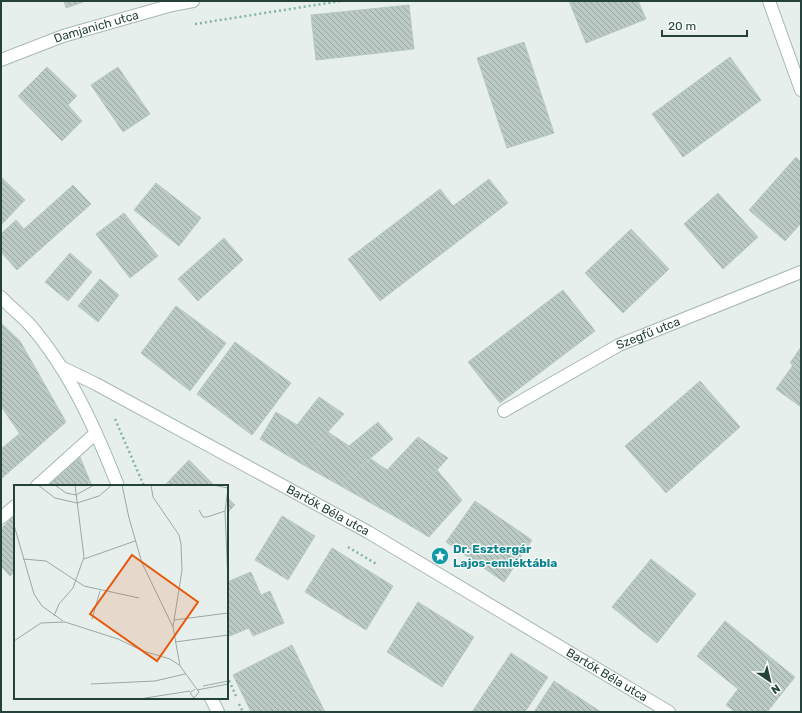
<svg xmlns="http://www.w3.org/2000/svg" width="802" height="713" font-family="Rubik,sans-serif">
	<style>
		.building { fill: url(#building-back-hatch); stroke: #b8c9c2 }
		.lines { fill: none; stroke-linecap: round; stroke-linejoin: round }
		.street-casing { stroke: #a8b8b2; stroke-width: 14 }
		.secondary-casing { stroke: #a4bbb3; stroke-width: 14 }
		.path { stroke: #86b3a5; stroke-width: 2.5; stroke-dasharray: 2 3; stroke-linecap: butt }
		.street { stroke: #fff; stroke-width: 12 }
		.secondary { stroke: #fff; stroke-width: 12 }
		.labels { text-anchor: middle; stroke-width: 3; stroke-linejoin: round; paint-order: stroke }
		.street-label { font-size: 12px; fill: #24423a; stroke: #f7fbf9 }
		.culture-label { font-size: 12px; font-weight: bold; fill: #0d838f; stroke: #f7fbf9; text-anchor: start }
		.inset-road { fill: none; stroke: #98aaa4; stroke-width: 1 }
		.view { fill: #e8590c; fill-opacity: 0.15; stroke: #e8590c; stroke-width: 2 }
		.inset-edge { fill: none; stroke: #24423a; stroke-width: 2 }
	</style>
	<defs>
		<pattern id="building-back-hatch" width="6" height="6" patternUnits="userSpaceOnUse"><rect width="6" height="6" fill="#bbcac4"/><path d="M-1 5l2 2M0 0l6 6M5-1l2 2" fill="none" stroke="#98a6a0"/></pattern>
	</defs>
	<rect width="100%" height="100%" fill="#e6efeb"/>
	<!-- building -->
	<g class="building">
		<polygon points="64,1 86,1 66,8"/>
		<polygon points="569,1 638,1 646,19 586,43"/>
		<polygon points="409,5 414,49 316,60 311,15"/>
		<polygon points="524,42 554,133 507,148 477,58"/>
		<polygon points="730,57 761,100 683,157 652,114"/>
		<polygon points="47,67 77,96 68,105 82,121 62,141 18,96"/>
		<polygon points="118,67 150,114 123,132 91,85"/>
		<polygon points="796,157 801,162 801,223 785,241 749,210"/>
		<polygon points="1,177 25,200 1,225"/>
		<polygon points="489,179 508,203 380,301 348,259 440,189 453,206"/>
		<polygon points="156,183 201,218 179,246 134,210"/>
		<polygon points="73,185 91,204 17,270 1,252 1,234 16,220 24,229"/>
		<polygon points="718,193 758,237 723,269 684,224"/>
		<polygon points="124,213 158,256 130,278 96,234"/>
		<polygon points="631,229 669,269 623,313 585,273"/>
		<polygon points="224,238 243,260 198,301 178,279"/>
		<polygon points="70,253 92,272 68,301 45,282"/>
		<polygon points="100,279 119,295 98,322 78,306"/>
		<polygon points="563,290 595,331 500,403 468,362"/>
		<polygon points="176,306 226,343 190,391 141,353"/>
		<polygon points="1,323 20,341 1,365"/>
		<polygon points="20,341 66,422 32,452 1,406 1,365"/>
		<polygon points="235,342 291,383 252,435 197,394"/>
		<polygon points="801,347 801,407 776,389 793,365 790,363"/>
		<polygon points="700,381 740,427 666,493 625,446"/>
		<polygon points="319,397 344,414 300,463 260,439 276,412 297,425"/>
		<polygon points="378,422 393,439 339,485 300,463 328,432 349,446"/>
		<polygon points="19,434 32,452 2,478 1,449"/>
		<polygon points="418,437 448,458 394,516 339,485 371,459 387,470"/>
		<polygon points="80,457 92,486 47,486"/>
		<polygon points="189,460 215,486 164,486"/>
		<polygon points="437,470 462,500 429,537 394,516"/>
		<polygon points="227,497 235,505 227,513"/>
		<polygon points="475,501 532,540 504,582 446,542"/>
		<polygon points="15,515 15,571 10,576 1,566 1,529"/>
		<polygon points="282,516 315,536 288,580 255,560"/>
		<polygon points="332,548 393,586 366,630 305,592"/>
		<polygon points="651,559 696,594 657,643 612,607"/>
		<polygon points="251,572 261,595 270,591 284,623 253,636 249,628 227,637 227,582"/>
		<polygon points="418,602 474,637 442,687 387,652"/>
		<polygon points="725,621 795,677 767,712 735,712 726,705 738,689 697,656"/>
		<polygon points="292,645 312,686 260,712 251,712 233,675"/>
		<polygon points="511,653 548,677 525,712 472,712"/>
		<polygon points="554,681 601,712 534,712"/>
		<polygon points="312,686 325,712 260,712"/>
	</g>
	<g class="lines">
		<defs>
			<g id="street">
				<polyline points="769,1 801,90"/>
				<path id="s1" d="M1,60L63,36L172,5L193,1"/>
				<path id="s2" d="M61,367L96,384L368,532L669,712"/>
				<path id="s3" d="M504,411L619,345L801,272"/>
				<polyline points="37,486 96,433"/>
				<polyline points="1,518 15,506"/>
			</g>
			<g id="secondary">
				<path d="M1,297C10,307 21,315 30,325C70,371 96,430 118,486"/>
				<polyline points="211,698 218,712"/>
			</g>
		</defs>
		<!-- street casing -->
		<use href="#street" class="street-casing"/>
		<!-- secondary casing -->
		<use href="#secondary" class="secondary-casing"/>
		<!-- path -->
		<g class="path">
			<polyline points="195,24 341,1"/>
			<polyline points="115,419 144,486"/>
			<polyline points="348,547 378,565"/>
			<polyline points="227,676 236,696"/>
			<polyline points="239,704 243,712"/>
		</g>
		<!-- street -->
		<use href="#street" class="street"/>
		<!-- secondary -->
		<use href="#secondary" class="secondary"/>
	</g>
	<!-- icons -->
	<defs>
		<symbol id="sight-disc" viewBox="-11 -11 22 22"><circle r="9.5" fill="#0f9aa8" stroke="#f7fbf9"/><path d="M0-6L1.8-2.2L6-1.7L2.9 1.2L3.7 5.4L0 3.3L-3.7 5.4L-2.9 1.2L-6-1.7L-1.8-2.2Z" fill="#fff"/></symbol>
	</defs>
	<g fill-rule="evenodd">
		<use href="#sight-disc" x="430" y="546" width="20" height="20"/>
	</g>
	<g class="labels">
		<!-- street labels -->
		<g class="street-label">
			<text dy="4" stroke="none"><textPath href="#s1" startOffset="101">Damjanich utca</textPath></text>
			<text dy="4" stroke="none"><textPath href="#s3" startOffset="164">Szegfű utca</textPath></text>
			<text dy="4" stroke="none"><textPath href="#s2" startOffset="303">Bartók Béla utca</textPath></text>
			<text dy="4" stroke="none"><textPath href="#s2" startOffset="627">Bartók Béla utca</textPath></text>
		</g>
		<!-- culture labels -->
		<g class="culture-label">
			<text x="453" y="553">Dr. Esztergár<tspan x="453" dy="14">Lajos-emléktábla</tspan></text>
		</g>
	</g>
	<!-- overview -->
	<g transform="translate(14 485)">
		<rect width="214" height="214" fill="#e6efeb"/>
		<path class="inset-road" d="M24,0L41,13L63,18L85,11L98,0M41,0L52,8L62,10L80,0M108,0L115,33L128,78L159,142L166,181L185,207L180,213L176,208L181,204M137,0L139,12L165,50L167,59L168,85L159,142M199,0L214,3M214,3L211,26L214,98M185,25L189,32H193L211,26M0,40L20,109L28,121L49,136M9,74L32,76L70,101L125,113M70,74L121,56M40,131L45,119L59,103L70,72L61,0M78,134L86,106M160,135L214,128M0,156L27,138L51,137L104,154L129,166L156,174L165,180M161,157L214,150M77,199L141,196L171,189M189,201L214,196M183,205L214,199M125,214L176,206"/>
		<path class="view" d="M118,70L184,117L143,176L76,129Z"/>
		<rect width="214" height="214" class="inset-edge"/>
	</g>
	<!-- border -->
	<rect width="802" height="713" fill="none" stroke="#24423a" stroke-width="4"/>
	<!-- north arrow -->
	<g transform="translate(770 681) rotate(145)" stroke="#f7fbf9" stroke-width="3" paint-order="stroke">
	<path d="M0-3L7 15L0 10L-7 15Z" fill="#24423a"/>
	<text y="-6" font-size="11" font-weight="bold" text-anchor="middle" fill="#24423a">N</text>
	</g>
	<!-- scale -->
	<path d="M662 30v6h85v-6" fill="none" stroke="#24423a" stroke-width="2"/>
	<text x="668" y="30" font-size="12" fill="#24423a" stroke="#f7fbf9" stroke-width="3" paint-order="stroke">20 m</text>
</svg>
